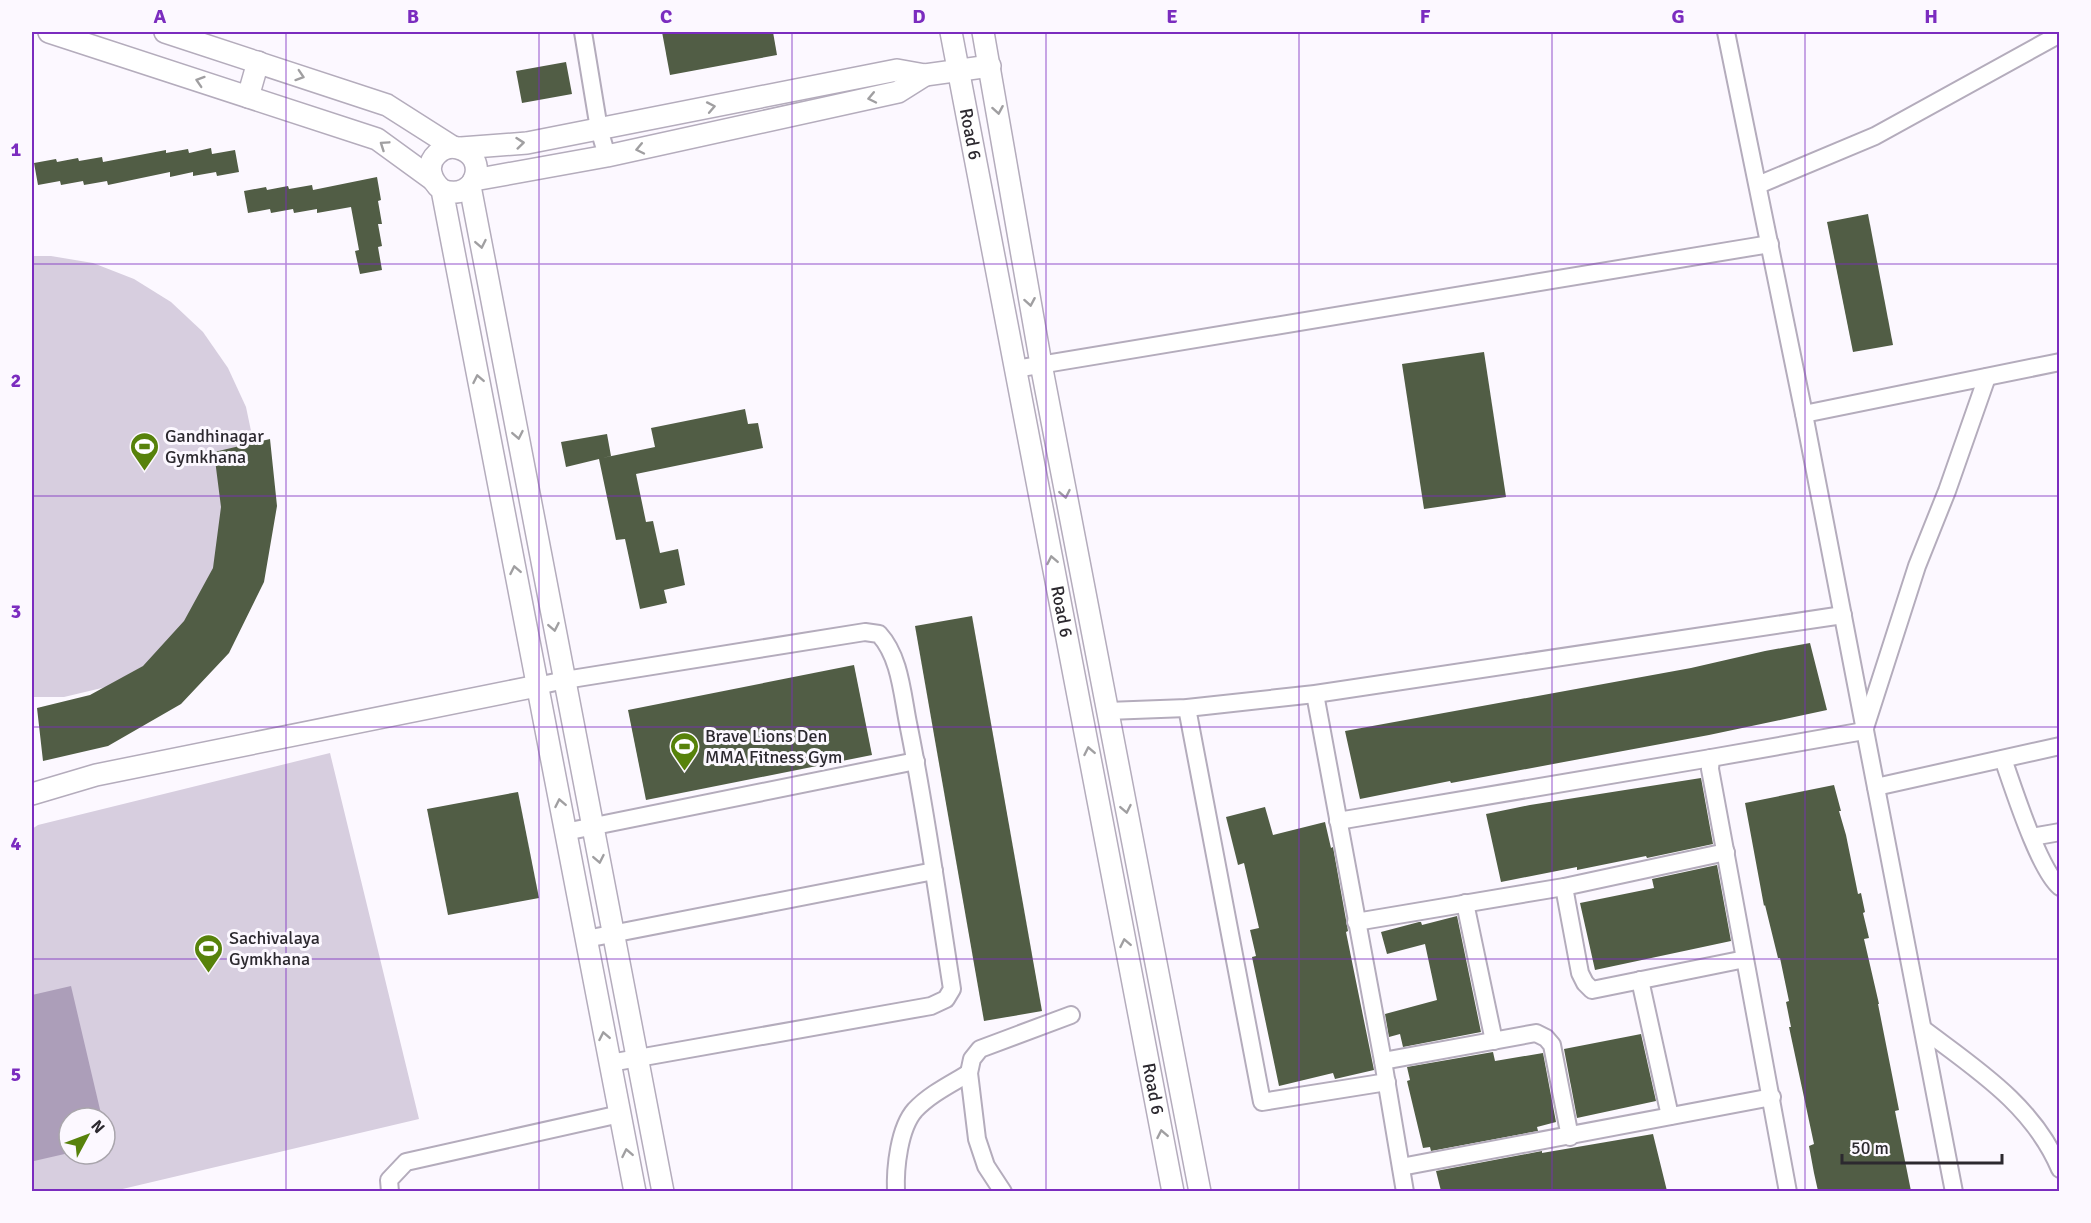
<svg xmlns="http://www.w3.org/2000/svg" width="2091" height="1223" font-family="Signika,sans-serif">
	<style>
		.green { fill: #d7cedf; fill-rule: evenodd }
		.water { fill: #ac9eb9 }
		.building { fill: #515d45 }
		.lines { fill: none; stroke-linecap: round; stroke-linejoin: round }
		.minor-casing { stroke: #b4acbc; stroke-width: 20 }
		.tertiary-casing { stroke: #b4acbc; stroke-width: 24 }
		.minor { stroke: #fff; stroke-width: 16 }
		.tertiary { stroke: #fff; stroke-width: 21 }
		.oneway { stroke: #a09fa1 }
		.grid { fill: none; stroke: #7b2cbf; stroke-width: 1.5; stroke-opacity: 0.55 }
		.labels { text-anchor: middle; stroke-width: 6; stroke-linejoin: round; paint-order: stroke }
		.street-label { font-size: 18px; fill: #2c292f; stroke: #fcf8ff }
		.poi-label { font-size: 18px; fill: #2c292f; stroke: #fcf8ff; text-anchor: start }
		.neatline { fill: none; stroke: #7b2cbf; stroke-width: 2 }
		.grid-label { font-size: 20px; text-anchor: middle; font-weight: bold; fill: #7b2cbf }
	</style>
	<rect width="100%" height="100%" fill="#fcf8ff"/>
	<!-- green -->
	<g class="green">
		<polygon points="32,256 51,256 93,263 134,279 171,302 203,332 228,368 246,407 255,450 256,493 181,645 106,687 64,697 32,697"/>
		<path d="M330,753L419,1119L114,1191H32V829L38,825ZM69,1118H105V1154H69Z"/>
	</g>
	<!-- water -->
	<polygon class="water" points="71,986 102,1118 69,1118 69,1153 34,1161 32,1151 32,995"/>
	<!-- building -->
	<g class="building">
		<polygon points="662,32 773,32 777,55 670,75"/>
		<polygon points="566,62 572,94 522,103 516,71"/>
		<polygon points="211,148 212,154 235,150 239,172 217,176 216,172 193,176 193,172 170,177 170,172 108,185 107,181 84,185 83,181 61,185 60,181 38,185 34,163 56,159 57,162 78,158 79,161 102,157 103,162 166,150 166,153 188,149 189,153"/>
		<polygon points="377,177 381,200 378,201 382,224 378,224 382,246 378,247 382,270 360,274 355,251 359,250 351,207 317,213 317,209 294,213 293,209 271,213 270,209 248,213 244,191 266,187 267,190 288,186 289,189 312,185 313,190"/>
		<polygon points="1868,214 1893,345 1853,352 1827,222"/>
		<polygon points="1484,352 1506,497 1424,509 1402,364"/>
		<polygon points="745,409 748,424 758,423 763,448 636,474 646,522 653,521 660,553 678,549 685,585 664,590 667,603 640,609 625,539 616,540 599,459 566,467 561,442 607,434 611,456 602,458 655,447 651,428"/>
		<polygon points="270,439 277,506 264,582 229,653 181,704 108,746 43,761 37,708 90,695 143,666 184,621 213,568 221,507 214,452"/>
		<polygon points="972,616 1042,1011 984,1021 915,626"/>
		<polygon points="1810,643 1827,710 1709,735 1451,783 1450,781 1360,799 1345,731 1691,668 1765,651"/>
		<polygon points="854,665 872,755 646,800 628,710"/>
		<polygon points="1701,778 1713,844 1647,858 1646,856 1577,870 1577,867 1501,882 1486,814 1530,805"/>
		<polygon points="1834,785 1841,811 1839,811 1846,835 1858,894 1861,893 1865,912 1863,913 1869,938 1864,939 1879,1004 1878,1004 1899,1110 1895,1111 1911,1191 1818,1191 1814,1173 1809,1146 1814,1144 1789,1027 1791,1027 1786,1002 1789,1001 1780,958 1778,958 1765,905 1764,906 1745,803"/>
		<polygon points="518,792 539,898 448,915 427,809"/>
		<polygon points="1265,807 1273,835 1325,822 1331,848 1333,847 1348,931 1346,932 1374,1070 1335,1079 1333,1073 1279,1086 1252,957 1256,956 1250,930 1259,928 1244,863 1238,865 1226,817"/>
		<polygon points="1717,865 1731,941 1595,970 1580,903 1654,888 1652,879"/>
		<polygon points="1457,916 1481,1032 1403,1047 1400,1034 1389,1037 1385,1014 1437,1000 1425,944 1387,954 1381,932 1419,922 1421,922 1422,925"/>
		<polygon points="1641,1034 1656,1101 1577,1118 1564,1049"/>
		<polygon points="1493,1052 1495,1061 1543,1053 1556,1122 1537,1127 1538,1131 1431,1151 1430,1147 1423,1148 1407,1081 1410,1080 1407,1067"/>
		<polygon points="1653,1134 1667,1191 1441,1191 1436,1171 1542,1151 1542,1153"/>
	</g>
	<g class="lines">
		<defs>
			<g id="minor">
				<polyline points="583,32 599,129 607,156"/>
				<polyline points="1726,32 1804,414 1954,1192"/>
				<polyline points="1758,185 1875,136 2060,34"/>
				<polyline points="1015,369 1770,244"/>
				<polyline points="1804,414 2060,362"/>
				<path d="M537,686L565,680L865,632L879,634C900,657 902,693 908,723C926,811 938,900 952,989L946,999L931,1006L610,1063"/>
				<polyline points="1315,694 1383,1061 1405,1192"/>
				<polyline points="1187,708 1262,1102 1387,1082"/>
				<polyline points="1107,711 1187,708 1315,694 1843,615"/>
				<path d="M2003,759C2013,787 2039,870 2060,887"/>
				<polyline points="1876,787 2060,746"/>
				<polyline points="1338,821 1711,758"/>
				<polyline points="565,832 916,761"/>
				<polyline points="2032,837 2060,832"/>
				<polyline points="1564,887 1580,973 1585,983 1592,990 1745,959"/>
				<polyline points="1465,903 1494,1041"/>
				<polyline points="1356,922 1564,887 1726,852"/>
				<polyline points="586,939 934,871"/>
				<polyline points="1640,980 1670,1116"/>
				<path d="M1923,1029C1976,1069 2033,1105 2060,1169"/>
				<polyline points="1383,1061 1536,1033 1546,1038 1552,1045 1570,1137"/>
				<polyline points="1401,1167 1772,1097"/>
				<polyline points="390,1192 389,1180 406,1162 620,1114"/>
				<path d="M896,1192C895,1168 899,1128 915,1110C930,1094 951,1084 969,1073"/>
				<polyline points="1003,1192 986,1166 977,1139 969,1073 972,1059 980,1049 1071,1015"/>
				<polyline points="1788,1192 1710,769 1711,758 1864,731 1917,566 1947,491 1987,377"/>
			</g>
			<g id="tertiary">
				<polyline points="49,32 377,139 432,179"/>
				<polyline points="165,32 387,105 453,147"/>
				<path id="s1" d="M951,32L1173,1192"/>
				<polyline points="983,32 1041,364 1200,1192"/>
				<polyline points="248,97 258,62"/>
				<polyline points="461,148 527,143 897,70 925,75 990,66"/>
				<polyline points="474,180 607,156 898,92 925,75"/>
				<polyline points="470,186 663,1192"/>
				<path d="M442,190C477,203 490,156 458,148C450,146 443,148 437,154C425,165 431,181 442,190L635,1192"/>
				<polyline points="32,794 96,775 537,686"/>
			</g>
		</defs>
		<!-- minor casing -->
		<use href="#minor" class="minor-casing"/>
		<!-- tertiary casing -->
		<use href="#tertiary" class="tertiary-casing"/>
		<!-- minor -->
		<use href="#minor" class="minor"/>
		<!-- tertiary -->
		<use href="#tertiary" class="tertiary"/>
	</g>
	<!-- one-way arrows -->
	<defs><path id="oneway-chevron" d="M-2-3.5L2.5 0L-2 3.5" fill="none" stroke-width="1.6" stroke-linecap="round" stroke-linejoin="round" transform="scale(1.5)"/></defs>
	<g class="oneway">
		<use href="#oneway-chevron" transform="translate(300 76) rotate(18)"/>
		<use href="#oneway-chevron" transform="translate(200 81) rotate(-162)"/>
		<use href="#oneway-chevron" transform="translate(872 98) rotate(168)"/>
		<use href="#oneway-chevron" transform="translate(711 107) rotate(-11)"/>
		<use href="#oneway-chevron" transform="translate(998 110) rotate(80)"/>
		<use href="#oneway-chevron" transform="translate(520 143) rotate(-6)"/>
		<use href="#oneway-chevron" transform="translate(384 145) rotate(-146)"/>
		<use href="#oneway-chevron" transform="translate(640 149) rotate(168)"/>
		<use href="#oneway-chevron" transform="translate(481 244) rotate(79)"/>
		<use href="#oneway-chevron" transform="translate(1030 302) rotate(80)"/>
		<use href="#oneway-chevron" transform="translate(478 379) rotate(-101)"/>
		<use href="#oneway-chevron" transform="translate(518 435) rotate(79)"/>
		<use href="#oneway-chevron" transform="translate(1065 494) rotate(79)"/>
		<use href="#oneway-chevron" transform="translate(1052 560) rotate(-101)"/>
		<use href="#oneway-chevron" transform="translate(515 570) rotate(-101)"/>
		<use href="#oneway-chevron" transform="translate(554 627) rotate(79)"/>
		<use href="#oneway-chevron" transform="translate(1089 751) rotate(-101)"/>
		<use href="#oneway-chevron" transform="translate(560 803) rotate(-101)"/>
		<use href="#oneway-chevron" transform="translate(1126 809) rotate(79)"/>
		<use href="#oneway-chevron" transform="translate(599 859) rotate(79)"/>
		<use href="#oneway-chevron" transform="translate(1125 943) rotate(-101)"/>
		<use href="#oneway-chevron" transform="translate(604 1036) rotate(-101)"/>
		<use href="#oneway-chevron" transform="translate(1162 1134) rotate(-101)"/>
		<use href="#oneway-chevron" transform="translate(627 1153) rotate(-101)"/>
	</g>
	<!-- grid -->
	<path class="grid" d="M286,32V1192M539,32V1192M792,32V1192M1046,32V1192M1299,32V1192M1552,32V1192M1805,32V1192M32,264H2060M32,496H2060M32,727H2060M32,959H2060"/>
	<!-- icons -->
	<defs>
		<symbol id="stadium-pin" viewBox="-11 -11 22 30"><path d="M0 17L-7.5 6A9.5 9.5 0 1 1 7.5 6Z" fill="#57820b" stroke="#fcf8ff"/><path d="M0-5a6.5 5 0 1 0 0 10a6.5 5 0 1 0 0-10ZM-3.5-1.8h7v3.6h-7Z" fill="#fff"/></symbol>
	</defs>
	<g fill-rule="evenodd">
		<use href="#stadium-pin" x="128" y="430" width="33" height="45"/>
		<use href="#stadium-pin" x="668" y="730" width="33" height="45"/>
		<use href="#stadium-pin" x="192" y="932" width="33" height="45"/>
	</g>
	<g class="labels">
		<!-- street labels -->
		<g class="street-label">
			<text dy="6" stroke="none"><textPath href="#s1" startOffset="104">Road 6</textPath></text>
			<text dy="6" stroke="none"><textPath href="#s1" startOffset="590">Road 6</textPath></text>
			<text dy="6" stroke="none"><textPath href="#s1" startOffset="1076">Road 6</textPath></text>
		</g>
		<!-- poi labels -->
		<g class="poi-label">
			<text x="165" y="442">Gandhinagar<tspan x="165" dy="21">Gymkhana</tspan></text>
			<text x="705" y="742">Brave Lions Den<tspan x="705" dy="21">MMA Fitness Gym</tspan></text>
			<text x="229" y="944">Sachivalaya<tspan x="229" dy="21">Gymkhana</tspan></text>
		</g>
	</g>
	<!-- border -->
	<rect width="2091" height="1223" fill="none" stroke="#fcf8ff" stroke-width="66"/>
	<!-- north arrow -->
	<g transform="translate(87 1136) rotate(49)"><circle r="28" fill="#fcf8ff" stroke="#a9a5ac" stroke-width="1.5"/>
	<path d="M0-4.5L10 22L0 15L-10 22Z" fill="#57820b"/>
	<text y="-9" font-size="16" font-weight="bold" text-anchor="middle" fill="#2c292f">N</text>
	</g>
	<!-- scale -->
	<path d="M1842 1154v9h160v-9" fill="none" stroke="#2c292f" stroke-width="3"/>
	<text x="1851" y="1154" font-size="18" fill="#2c292f" stroke="#fcf8ff" stroke-width="4.5" paint-order="stroke">50 m</text>
	<rect x="33" y="33" width="2025" height="1157" class="neatline"/>
	<g class="grid-label">
		<text x="160" y="23">A</text>
		<text x="413" y="23">B</text>
		<text x="666" y="23">C</text>
		<text x="919" y="23">D</text>
		<text x="1172" y="23">E</text>
		<text x="1425" y="23">F</text>
		<text x="1678" y="23">G</text>
		<text x="1931" y="23">H</text>
		<text x="16" y="156">1</text>
		<text x="16" y="387">2</text>
		<text x="16" y="618">3</text>
		<text x="16" y="850">4</text>
		<text x="16" y="1081">5</text>
	</g>
</svg>
